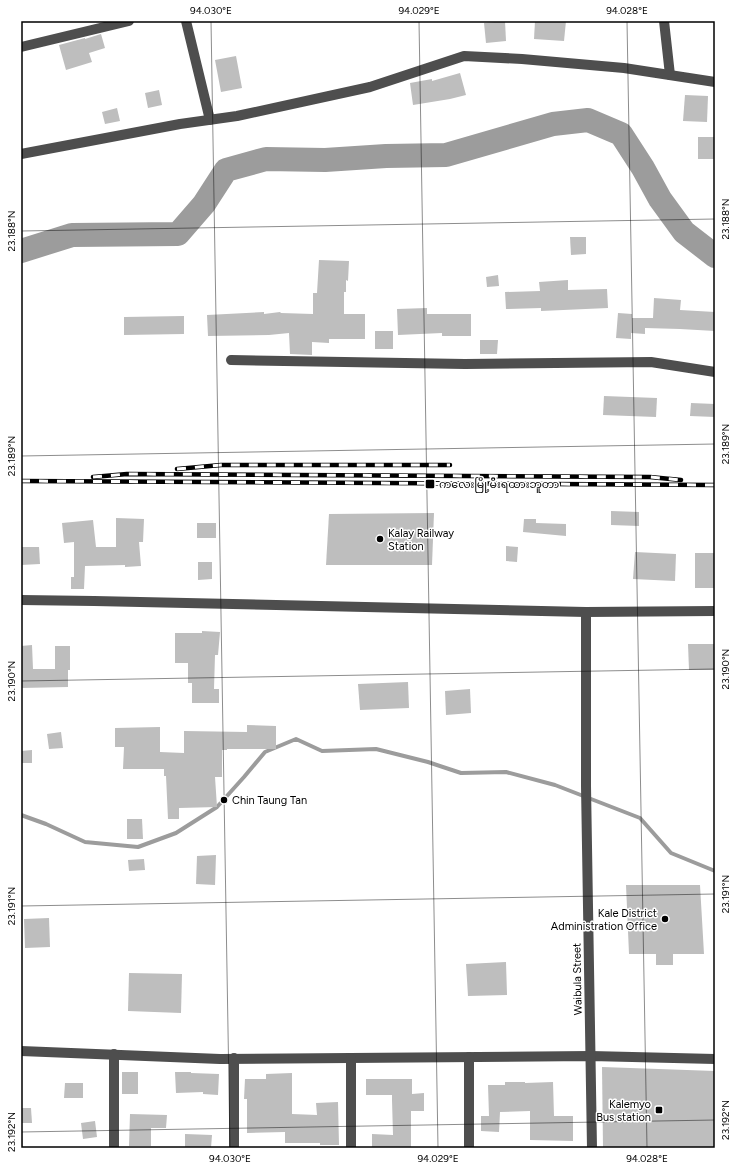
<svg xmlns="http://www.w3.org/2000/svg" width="736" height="1169" font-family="Figtree,'Noto Sans Myanmar',sans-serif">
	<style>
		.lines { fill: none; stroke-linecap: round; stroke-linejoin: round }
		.stream { stroke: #9c9c9c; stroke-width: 4 }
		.river { stroke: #9c9c9c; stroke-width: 24 }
		.building { fill: #bebebe }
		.minor { stroke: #4e4e4e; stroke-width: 10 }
		.rail-casing { stroke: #000; stroke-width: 4.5 }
		.rail { stroke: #fff; stroke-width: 3; stroke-dasharray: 9; stroke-linecap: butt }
		.ticks { fill: none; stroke: #000; stroke-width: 1; stroke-opacity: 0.45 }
		.poi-dot { fill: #000; stroke: #fff; stroke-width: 1.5 }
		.labels { text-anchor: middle; stroke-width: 3; stroke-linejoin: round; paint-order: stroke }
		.poi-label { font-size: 11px; fill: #000; stroke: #fff; text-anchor: start }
		.street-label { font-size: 11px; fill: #000; stroke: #fff }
		.neatline { fill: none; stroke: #000; stroke-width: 1.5 }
		.ticks-label { font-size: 10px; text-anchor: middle; fill: #000 }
	</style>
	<rect width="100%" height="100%" fill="#fff"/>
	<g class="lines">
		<!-- stream -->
		<polyline class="stream" points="21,815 46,824 85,842 138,847 176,833 217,807 244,777 265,752 296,739 322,751 376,749 428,762 461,773 506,772 555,785 640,818 671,853 715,871"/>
		<!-- river -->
		<polyline class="river" points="21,251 72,235 178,234 204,204 226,170 266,159 325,160 386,156 446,155 553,124 588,120 621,134 643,168 660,199 684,232 715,256"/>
	</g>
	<!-- building -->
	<g class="building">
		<polygon points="505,21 506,41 486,43 484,23"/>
		<polygon points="535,21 566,21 564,41 534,39"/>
		<polygon points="101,34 105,48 89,53 92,62 66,70 59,45 85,38 85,39"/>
		<polygon points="236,56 242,88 221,92 215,60"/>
		<polygon points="460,73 466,95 450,99 413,105 410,83 432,79 432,81"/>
		<polygon points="159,90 162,105 148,108 145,93"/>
		<polygon points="685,95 708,96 707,122 683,121"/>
		<polygon points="117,108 120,121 105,124 102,112"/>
		<rect x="698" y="137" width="17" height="22"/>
		<polygon points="570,237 586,237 586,254 571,255"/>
		<polygon points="319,260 349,261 348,281 346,280 346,292 344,292 344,314 365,314 365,339 329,339 329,343 312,342 312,355 290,354 289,333 269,335 208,336 207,315 264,312 264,314 280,312 281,313 313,314 313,293 317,293"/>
		<polygon points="498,275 499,286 487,287 486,277"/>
		<polygon points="568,280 568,290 607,289 608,308 541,311 541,308 506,309 505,292 540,291 539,282"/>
		<polygon points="654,298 681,300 680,310 715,312 715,331 680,329 645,328 645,334 631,333 631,339 616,338 618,313 632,314 632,318 653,318"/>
		<polygon points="427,308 427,314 471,314 471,336 442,336 442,333 398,335 397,309"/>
		<polygon points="184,316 184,334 124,335 124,317"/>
		<rect x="375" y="331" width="18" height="18"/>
		<polygon points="480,340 498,340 497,354 480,354"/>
		<polygon points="604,396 657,398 656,417 603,415"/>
		<polygon points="691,403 715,404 715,417 690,416"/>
		<polygon points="611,511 639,512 639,526 611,525"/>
		<polygon points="434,513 432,565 326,565 329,514"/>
		<polygon points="116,518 144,519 143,542 139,542 141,566 125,567 125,565 85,566 84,589 71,589 71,577 74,577 74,542 64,543 62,523 93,520 96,547 116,547"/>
		<polygon points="524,519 536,519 536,523 566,524 566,536 523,532"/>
		<rect x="197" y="523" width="19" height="15"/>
		<polygon points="506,546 518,547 517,562 506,561"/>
		<polygon points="21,547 39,547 40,564 21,565"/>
		<polygon points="635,552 676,554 675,581 633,579"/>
		<rect x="695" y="553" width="20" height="35"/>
		<polygon points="198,562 212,562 212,579 198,580"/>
		<polygon points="202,631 220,632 218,655 215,655 214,689 219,689 219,703 192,703 192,683 188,683 188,663 175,663 175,633 202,633"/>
		<polygon points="688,644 715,644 715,670 689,670"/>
		<polygon points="32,645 33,669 55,669 55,646 70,646 70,670 68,670 68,687 21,688 21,646"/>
		<polygon points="408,682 409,708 360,710 358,684"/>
		<polygon points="470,689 471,713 446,715 445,691"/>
		<polygon points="247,725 276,726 276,749 227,749 227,750 222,750 222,777 215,777 217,807 179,808 179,819 168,819 166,776 164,776 164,769 123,769 124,747 115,747 115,728 160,727 160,752 184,753 184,731 247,732"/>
		<polygon points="61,732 63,748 49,749 47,734"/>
		<polygon points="32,750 32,763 21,763 21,751"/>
		<polygon points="127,819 142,819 143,839 127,839"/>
		<polygon points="216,855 215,885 196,884 197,856"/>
		<polygon points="144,859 145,870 129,871 128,860"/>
		<polygon points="626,885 700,885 704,954 673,954 673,965 656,965 656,954 629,954"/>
		<polygon points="49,918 50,947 25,948 24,919"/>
		<polygon points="506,962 507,995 468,996 466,964"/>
		<polygon points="129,973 182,974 181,1013 128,1011"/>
		<polygon points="602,1067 715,1071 715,1148 603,1148"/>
		<rect x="122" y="1072" width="16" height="22"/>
		<polygon points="175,1072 191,1072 191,1073 219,1074 218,1095 203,1094 203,1092 176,1093"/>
		<polygon points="292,1073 292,1114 317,1115 316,1103 338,1102 339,1145 320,1145 320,1143 285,1143 285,1132 247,1133 247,1099 244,1099 245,1079 266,1079 266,1074"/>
		<polygon points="366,1079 412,1079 412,1094 424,1093 424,1111 411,1111 411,1147 372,1148 372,1134 393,1135 392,1100 392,1095 366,1095"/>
		<polygon points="505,1082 525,1082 525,1083 553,1082 554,1116 573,1116 573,1141 530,1140 530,1111 500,1112 499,1132 481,1131 481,1116 489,1116 488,1085 505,1085"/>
		<polygon points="65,1083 83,1083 83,1098 64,1098"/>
		<polygon points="21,1108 31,1108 32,1123 21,1123"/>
		<polygon points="130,1114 167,1115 166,1128 151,1128 151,1146 129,1146"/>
		<polygon points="95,1121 97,1137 83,1139 81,1123"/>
		<polygon points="185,1134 212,1135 211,1148 185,1147"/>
	</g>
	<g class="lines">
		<!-- minor -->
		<g class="minor">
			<polyline points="186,21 210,120"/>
			<polyline points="664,21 670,75"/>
			<polyline points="21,47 129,21"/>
			<polyline points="21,154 180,124 237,116 370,87 464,56 522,59 624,68 715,82"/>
			<polyline points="231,360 465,364 651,362 715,372"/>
			<polyline points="21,600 94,601 586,612"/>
			<polyline points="21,1051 220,1059 591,1056 715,1059"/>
			<polyline points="469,1057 469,1148"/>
			<polyline points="351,1058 351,1148"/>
			<polyline points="114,1148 114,1054"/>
			<polyline points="234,1148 234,1058"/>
			<polyline points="592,1148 586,786 586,612 715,611"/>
		</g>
		<defs>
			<g id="rail">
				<polyline points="177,469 221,465 450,465"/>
				<polyline points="93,477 127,474 650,477 681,480"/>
				<polyline points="21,481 715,485"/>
			</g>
		</defs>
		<!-- rail casing -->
		<use href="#rail" class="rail-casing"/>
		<!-- rail -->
		<use href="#rail" class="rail"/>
	</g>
	<!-- ticks -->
	<path class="ticks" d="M211,21L230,1148M419,21L438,1148M627,21L647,1148M21,231L715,219M21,456L715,444M21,681L715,669M21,906L715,894M21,1093L22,1148M21,1132L715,1120"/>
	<!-- markers -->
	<g class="poi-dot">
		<rect x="425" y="479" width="10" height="10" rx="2"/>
		<circle cx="380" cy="539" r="4"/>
		<circle cx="224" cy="800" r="4"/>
		<circle cx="665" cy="919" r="4"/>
		<rect x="655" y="1106" width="8" height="8" rx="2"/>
	</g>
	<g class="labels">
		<!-- poi labels -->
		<g class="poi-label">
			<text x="439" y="488">ကလေးမြို့မီးရထားဘူတာ</text>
			<text x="388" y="537">Kalay Railway<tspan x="388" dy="13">Station</tspan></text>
			<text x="232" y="804">Chin Taung Tan</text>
			<text x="657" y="917" text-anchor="end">Kale District<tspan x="657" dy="13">Administration Office</tspan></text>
			<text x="651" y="1108" text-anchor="end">Kalemyo<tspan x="651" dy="13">Bus station</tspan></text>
		</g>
		<!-- street labels -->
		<g class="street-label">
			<text transform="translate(577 979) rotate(-91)" y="4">Waibula Street</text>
		</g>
	</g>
	<!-- border -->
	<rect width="736" height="1169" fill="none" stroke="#ffffff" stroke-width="44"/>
	<rect x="22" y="22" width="692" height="1125" class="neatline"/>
	<g class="ticks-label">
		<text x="211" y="14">94.030°E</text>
		<text x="419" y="14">94.029°E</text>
		<text x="627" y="14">94.028°E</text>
		<text transform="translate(725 219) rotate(-90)" y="4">23.188°N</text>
		<text transform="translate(11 231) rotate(-90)" y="4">23.188°N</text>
		<text transform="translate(725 444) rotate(-90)" y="4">23.189°N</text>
		<text transform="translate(11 456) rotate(-90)" y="4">23.189°N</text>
		<text transform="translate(725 669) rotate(-90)" y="4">23.190°N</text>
		<text transform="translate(11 681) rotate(-90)" y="4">23.190°N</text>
		<text transform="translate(725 894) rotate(-90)" y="4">23.191°N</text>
		<text transform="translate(11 906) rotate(-90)" y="4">23.191°N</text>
		<text transform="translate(725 1120) rotate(-90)" y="4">23.192°N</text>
		<text transform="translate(11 1132) rotate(-90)" y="4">23.192°N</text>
		<text x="230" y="1162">94.030°E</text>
		<text x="438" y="1162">94.029°E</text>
		<text x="647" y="1162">94.028°E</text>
	</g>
</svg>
